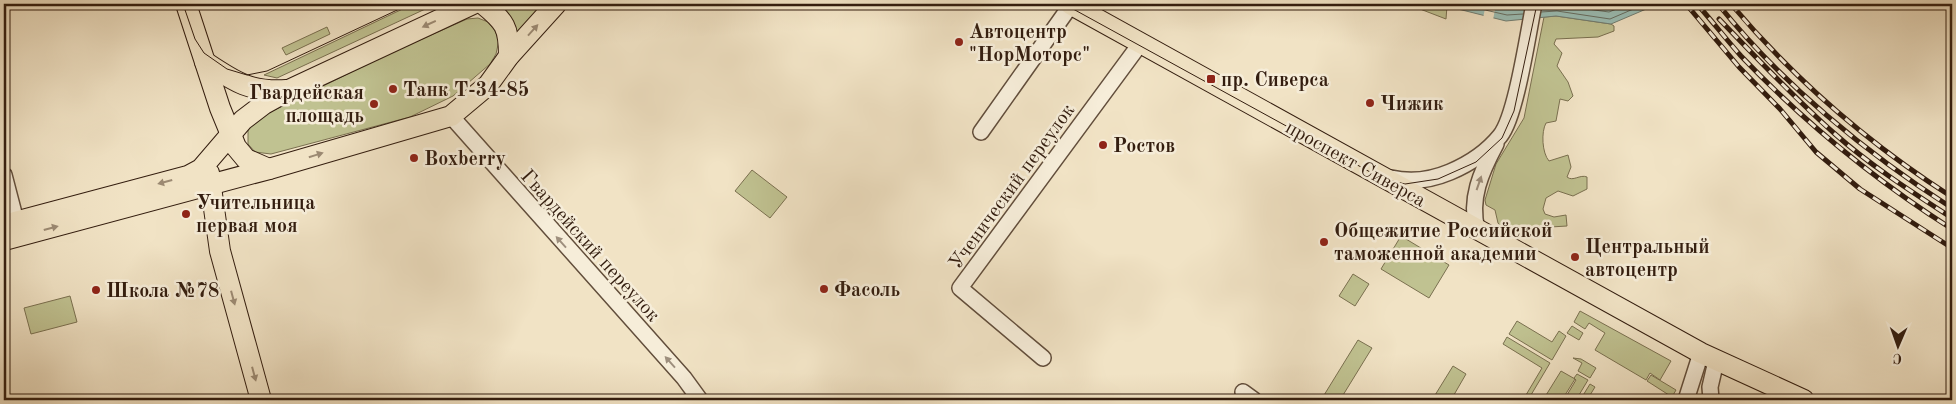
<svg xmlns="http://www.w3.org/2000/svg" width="1956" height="404" font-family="'Old Standard TT',serif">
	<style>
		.green { fill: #c0c291; stroke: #7a7050 }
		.water { fill: #9bbeb5; stroke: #717e73 }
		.pier { fill: #f1e3c5 }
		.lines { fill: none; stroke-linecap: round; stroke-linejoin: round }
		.shore { stroke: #676e62; stroke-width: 1 }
		.minor-casing { stroke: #624e3c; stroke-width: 18 }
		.major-casing { stroke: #331d0f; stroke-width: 22 }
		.minor { stroke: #f6edd9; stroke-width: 15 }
		.major { stroke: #f1e3c5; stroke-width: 20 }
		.tram { stroke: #331d0f; stroke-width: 1 }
		.rail-casing { stroke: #331d0f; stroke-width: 5 }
		.rail { stroke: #f6edd9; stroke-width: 3; stroke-dasharray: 9; stroke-linecap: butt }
		.oneway { fill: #9c8a73 }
		.oneway2 { fill: #9e8f7e }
		.poi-dot { fill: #8f2418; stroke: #f6edd9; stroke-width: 2 }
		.labels { text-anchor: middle; stroke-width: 5; stroke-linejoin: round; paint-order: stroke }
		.poi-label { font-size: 20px; font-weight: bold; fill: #331d0f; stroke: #f6edd9; text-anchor: start }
		.street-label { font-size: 20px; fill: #331d0f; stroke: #f6edd9 }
	</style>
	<rect width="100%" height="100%" fill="#f1e3c5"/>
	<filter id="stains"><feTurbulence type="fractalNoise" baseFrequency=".004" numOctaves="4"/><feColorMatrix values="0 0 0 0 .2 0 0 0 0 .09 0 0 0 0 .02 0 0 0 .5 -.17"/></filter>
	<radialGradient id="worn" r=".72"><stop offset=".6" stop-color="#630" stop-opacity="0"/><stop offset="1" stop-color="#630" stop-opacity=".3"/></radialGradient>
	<!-- green -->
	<g class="green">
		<polygon points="413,4 436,4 277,78 264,75"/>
		<polygon points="503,4 543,4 516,37 496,8"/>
		<polygon points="1407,4 1438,4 1447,6 1446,19"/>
		<path d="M1556,16L1611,24L1614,26V31L1598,37L1556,39L1554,44L1562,53L1557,66L1568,82L1573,96L1568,101L1560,99L1556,121L1546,123C1541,132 1542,153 1549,161L1568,155L1571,167L1567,177C1573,182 1580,174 1587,177V189L1573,196L1558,191L1546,198L1543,209L1545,214L1554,217L1566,215L1567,226L1534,228L1528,237H1524L1515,229L1504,230L1498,223L1495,210L1486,205L1485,200L1496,164L1524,118L1544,17Z"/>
		<polygon points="478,18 488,22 495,31 499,40 496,54 490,64 453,96 410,117 271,154 255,152 248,144 248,128 254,120 384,56 467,19"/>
		<polygon points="327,27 330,34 286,55 282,48"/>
		<polygon points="752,170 787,197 770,218 735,191"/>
		<polygon points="1401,236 1449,265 1429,298 1381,269"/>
		<polygon points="1353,274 1369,284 1355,306 1339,296"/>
		<polygon points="70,296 77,322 31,334 24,308"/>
		<polygon points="1580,311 1671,361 1660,380 1650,373 1646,380 1595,350 1605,333 1589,323 1585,329 1574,322"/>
		<polygon points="1517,321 1552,342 1559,331 1566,336 1552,360 1509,334"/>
		<polygon points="1572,326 1583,333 1579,340 1567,333"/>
		<polygon points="1507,337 1550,363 1528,400 1523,400 1542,368 1503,344"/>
		<polygon points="1358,340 1372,348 1340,400 1321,400"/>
		<polygon points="1573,358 1581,359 1596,368 1590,378 1578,371 1582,363"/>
		<polygon points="1453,366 1466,374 1451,400 1432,400"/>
		<polygon points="1561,371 1575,379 1562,400 1543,400"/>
		<polygon points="1577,374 1588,380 1576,400 1564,400 1576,380 1574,378"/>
		<polygon points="1651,375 1676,390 1672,397 1647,381"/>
		<polygon points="1590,384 1595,387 1587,400 1582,397"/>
	</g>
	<!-- water -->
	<polygon class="water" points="1438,4 1658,4 1611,24 1556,16 1506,21"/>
	<!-- pier -->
	<polygon class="pier" points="1486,4 1496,4 1493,20 1483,18"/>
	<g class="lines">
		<!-- shore -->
		<g class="shore">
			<polyline points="1459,4 1507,15 1523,14"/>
			<polyline points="1543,6 1558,5 1609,12 1629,4"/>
			<polyline points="1541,12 1557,11 1610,19 1645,4"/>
		</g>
		<defs>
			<g id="minor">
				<polyline points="451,116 684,378 700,400"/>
				<polyline points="981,132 1071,5"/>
				<polyline points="4,175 16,221"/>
				<path d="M1391,178C1412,183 1431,180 1450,172C1469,164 1487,152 1500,136C1516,117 1528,33 1534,4"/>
				<path d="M1477,230C1469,199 1481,172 1496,144"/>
				<polyline points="1043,358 960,288 1140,44"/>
				<polyline points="1243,392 1254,400"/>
				<polyline points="1686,400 1701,353"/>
				<polyline points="1711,400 1710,387 1716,361"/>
			</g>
			<g id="major">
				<polyline points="186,4 220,108 236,147 246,159 269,169"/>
				<path d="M483,4C505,22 509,27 509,56"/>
				<polyline points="1070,4 1701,353 1804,400"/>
				<path d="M205,62C235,82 249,92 286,90"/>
				<polyline points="209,173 220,251 261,400"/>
				<polyline points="4,225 188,176 201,169 243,120 264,104 293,88 473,4"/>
				<polyline points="4,240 269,169 451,116 488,85 509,56 556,4"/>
			</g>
		</defs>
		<!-- minor casing -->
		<use href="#minor" class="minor-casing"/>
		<!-- major casing -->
		<use href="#major" class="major-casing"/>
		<!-- minor -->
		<use href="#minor" class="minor"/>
		<!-- major -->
		<use href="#major" class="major"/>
		<!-- tram -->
		<g class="tram">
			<polyline points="183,4 195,39 204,53 227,69 247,75 267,71 410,4"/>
			<polyline points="1064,4 1381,178 1405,184 1438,179 1476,162 1502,138 1514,111 1537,4"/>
		</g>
		<defs>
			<g id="rail">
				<polyline points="1686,4 1739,67 1780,109 1816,152 1860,189 1952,248"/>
				<path d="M1697,4C1712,21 1726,39 1741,56C1804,122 1875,180 1952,229"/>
				<path d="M1718,4C1781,83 1867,154 1952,208"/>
				<path d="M1731,4C1795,80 1869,144 1952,197"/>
				<path d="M1719,19C1757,58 1794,98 1835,134C1871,166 1912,192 1952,218"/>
			</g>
		</defs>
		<!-- rail casing -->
		<use href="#rail" class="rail-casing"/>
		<!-- rail -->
		<use href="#rail" class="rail"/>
	</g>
	<!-- one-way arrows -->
	<defs><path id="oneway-solid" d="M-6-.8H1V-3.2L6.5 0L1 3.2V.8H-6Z" transform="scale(1.25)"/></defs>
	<g class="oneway">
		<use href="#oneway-solid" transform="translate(429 24) rotate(155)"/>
		<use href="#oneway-solid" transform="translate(533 30) rotate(-48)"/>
		<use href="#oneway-solid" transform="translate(316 155) rotate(-17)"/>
		<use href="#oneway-solid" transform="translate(165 182) rotate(165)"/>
		<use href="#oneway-solid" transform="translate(51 228) rotate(-15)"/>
		<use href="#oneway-solid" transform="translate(233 298) rotate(75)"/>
		<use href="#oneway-solid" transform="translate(254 374) rotate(75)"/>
	</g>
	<g class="oneway2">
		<use href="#oneway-solid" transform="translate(1479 183) rotate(-71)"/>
		<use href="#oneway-solid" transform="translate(561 242) rotate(-132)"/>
		<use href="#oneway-solid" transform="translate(670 362) rotate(-132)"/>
	</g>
	<!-- markers -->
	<g class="poi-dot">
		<circle cx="959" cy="42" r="5"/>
		<rect x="1206" y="74" width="10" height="10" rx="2.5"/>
		<circle cx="393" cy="89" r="5"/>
		<circle cx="1370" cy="103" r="5"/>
		<circle cx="374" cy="104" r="5"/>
		<circle cx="1103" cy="145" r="5"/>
		<circle cx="414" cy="158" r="5"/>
		<circle cx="186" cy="214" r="5"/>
		<circle cx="1324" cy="242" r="5"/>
		<circle cx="1575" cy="257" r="5"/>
		<circle cx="824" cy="289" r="5"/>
		<circle cx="96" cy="290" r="5"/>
	</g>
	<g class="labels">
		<!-- poi labels -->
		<g class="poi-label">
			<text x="969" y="38">Автоцентр<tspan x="969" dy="23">"НорМоторс"</tspan></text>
			<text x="1221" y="86">пр. Сиверса</text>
			<text x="403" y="96">Танк Т-34-85</text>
			<text x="364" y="99" text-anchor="end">Гвардейская<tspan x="364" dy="23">площадь</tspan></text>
			<text x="1380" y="110">Чижик</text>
			<text x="1113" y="152">Ростов</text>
			<text x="424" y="165">Boxberry</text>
			<text x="196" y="209">Учительница<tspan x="196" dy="23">первая моя</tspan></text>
			<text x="1334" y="237">Общежитие Российской<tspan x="1334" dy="23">таможенной академии</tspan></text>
			<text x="1585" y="253">Центральный<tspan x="1585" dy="23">автоцентр</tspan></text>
			<text x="834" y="296">Фасоль</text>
			<text x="106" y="297">Школа №78</text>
		</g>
		<!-- street labels -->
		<g class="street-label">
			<text transform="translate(1356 163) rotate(29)" y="7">проспект Сиверса</text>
			<text transform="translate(1011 186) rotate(-54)" y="7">Ученический переулок</text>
			<text transform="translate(591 245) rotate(48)" y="7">Гвардейский переулок</text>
		</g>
	</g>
	<!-- margin -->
	<rect width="1956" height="404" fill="none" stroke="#f1e3c5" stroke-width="20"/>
	<rect x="5" y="5" width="1946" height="394" fill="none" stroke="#331d0f" stroke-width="2.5"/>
	<rect x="10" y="10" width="1936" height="384" fill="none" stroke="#331d0f"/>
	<!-- north arrow -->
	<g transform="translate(1898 346) rotate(182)" stroke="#f6edd9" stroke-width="4" paint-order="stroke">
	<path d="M0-4L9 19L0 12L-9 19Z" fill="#331d0f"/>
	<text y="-8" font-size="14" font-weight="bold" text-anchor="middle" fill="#331d0f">С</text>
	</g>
	<rect width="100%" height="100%" filter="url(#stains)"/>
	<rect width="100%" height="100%" fill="url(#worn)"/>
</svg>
